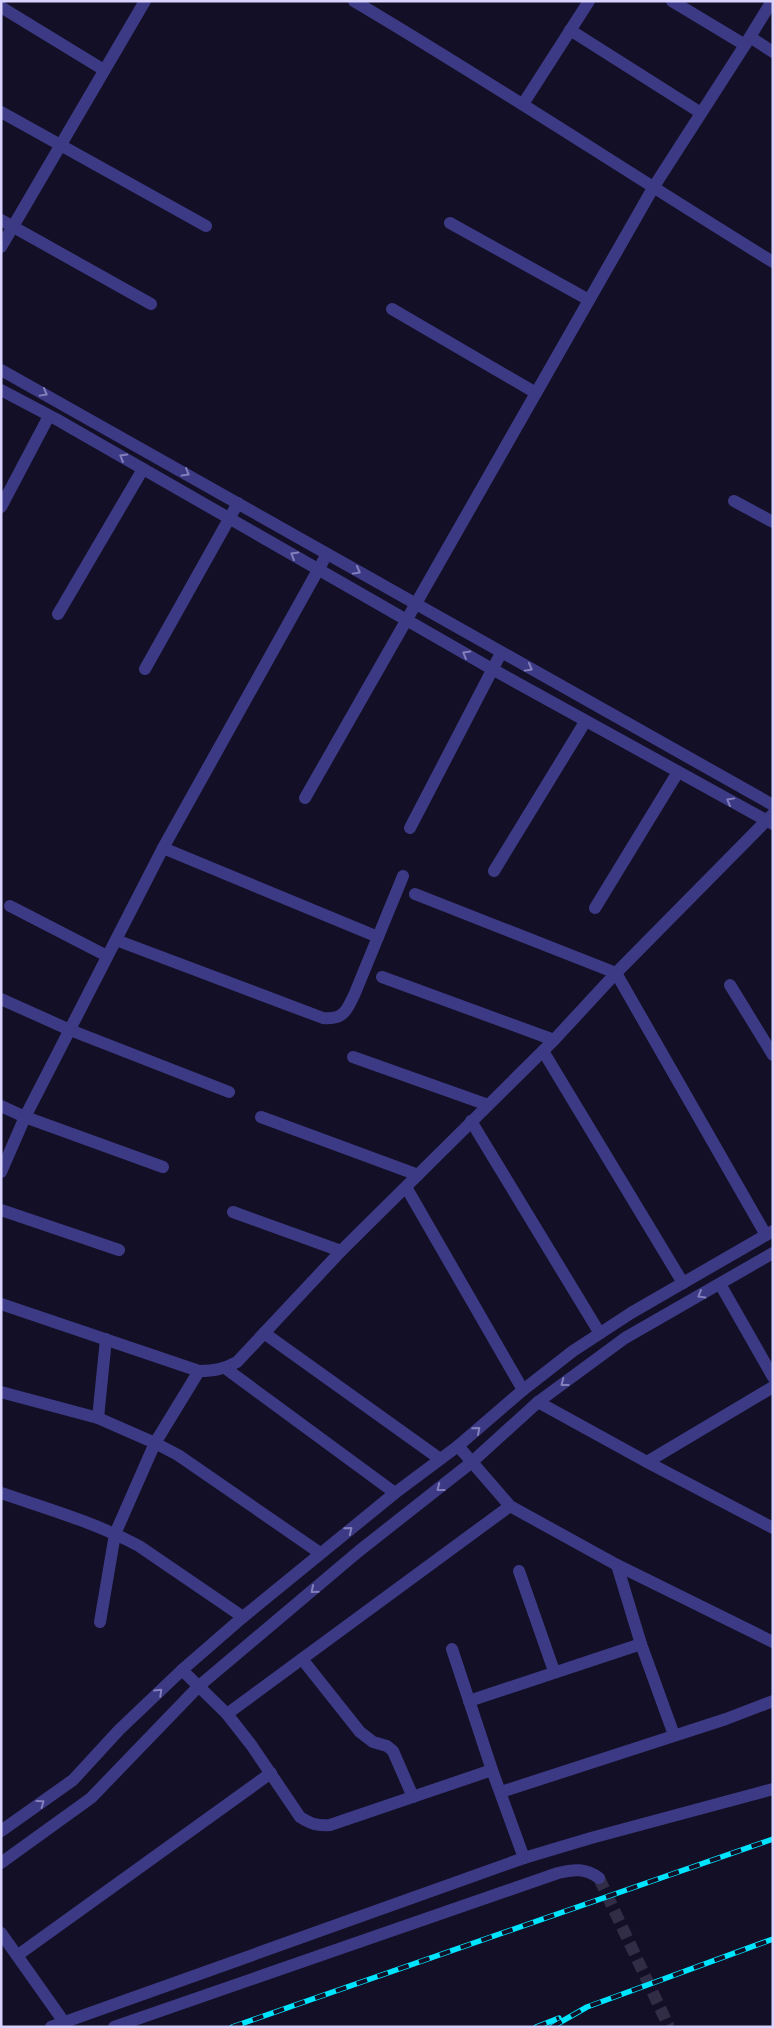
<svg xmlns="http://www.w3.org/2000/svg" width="774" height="2028" font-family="'Exo 2',sans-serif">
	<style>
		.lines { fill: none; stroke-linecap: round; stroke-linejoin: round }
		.minor-tunnel { stroke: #312d47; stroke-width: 12; stroke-dasharray: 12 6; stroke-linecap: butt }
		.minor { stroke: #3d3a85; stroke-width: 12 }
		.tertiary { stroke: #3d3a85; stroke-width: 12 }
		.rail-casing { stroke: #00e5ff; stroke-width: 5.5 }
		.rail { stroke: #130f26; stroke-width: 4; stroke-dasharray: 11; stroke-linecap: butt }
		.oneway { stroke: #837fbc }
	</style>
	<rect width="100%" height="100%" fill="#130f26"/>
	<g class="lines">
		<!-- minor-tunnel -->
		<polyline class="minor-tunnel" points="599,1878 669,2027"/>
		<!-- minor -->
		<g class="minor">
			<path d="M354,1C496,85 633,176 773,262"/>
			<polyline points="672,1 745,45 772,1"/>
			<polyline points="1,7 104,70"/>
			<polyline points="570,30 701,113"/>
			<polyline points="750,37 773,52"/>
			<polyline points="523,104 589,1"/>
			<polyline points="1,112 206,226"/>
			<polyline points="1,220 151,304"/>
			<polyline points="450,223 589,300"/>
			<polyline points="1,247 145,1"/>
			<polyline points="392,309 536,393"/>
			<polyline points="734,501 773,522"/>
			<polyline points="1,507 49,416"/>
			<polyline points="58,614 143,469"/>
			<polyline points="145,669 238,503"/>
			<polyline points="305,798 653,188 745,45"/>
			<polyline points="410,828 501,653"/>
			<polyline points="163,848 378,937"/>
			<polyline points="494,871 585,722"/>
			<polyline points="415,894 616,973 766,1235"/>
			<polyline points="10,906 107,956"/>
			<polyline points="595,908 678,772"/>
			<path d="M116,940L323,1018C344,1020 347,1010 355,993L403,876"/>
			<polyline points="382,977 554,1040"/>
			<polyline points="730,985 773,1055"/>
			<polyline points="1,999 70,1030 229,1092"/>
			<polyline points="543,1051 683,1283"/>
			<polyline points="353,1057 488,1105"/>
			<polyline points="1,1106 25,1117 163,1167"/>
			<polyline points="261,1117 418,1175"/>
			<polyline points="471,1121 599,1332"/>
			<polyline points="1,1172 25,1117 163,848 327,554"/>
			<polyline points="406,1187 523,1390"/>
			<polyline points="1,1210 119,1250"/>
			<polyline points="233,1212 341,1251"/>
			<polyline points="720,1284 773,1377"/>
			<path d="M1,1304L199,1371C214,1371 224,1369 237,1362L341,1251L554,1040L616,973L773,814"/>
			<polyline points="264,1333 440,1459"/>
			<polyline points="225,1368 395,1493"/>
			<polyline points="1,1392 98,1418 155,1443 178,1455 320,1553"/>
			<polyline points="538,1402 647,1462 773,1528"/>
			<polyline points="98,1418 106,1339"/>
			<polyline points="458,1446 510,1506 617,1565 773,1642"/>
			<polyline points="647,1462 773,1387"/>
			<path d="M1,1493C48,1509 96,1523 139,1546L243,1617"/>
			<polyline points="617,1565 641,1644 674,1735"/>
			<polyline points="519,1571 554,1671"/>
			<polyline points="100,1622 115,1534 155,1443 199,1371"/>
			<polyline points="452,1649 492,1770 524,1858"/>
			<polyline points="302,1659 360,1732 373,1742 387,1746 393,1751 413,1797"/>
			<path d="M182,1670L227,1714L252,1746L300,1817C311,1824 317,1826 330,1825L492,1770"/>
			<polyline points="469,1701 641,1644"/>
			<polyline points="227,1714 510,1506"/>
			<polyline points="501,1792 726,1719 773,1701"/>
			<polyline points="1,1933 64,2022"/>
			<polyline points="18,1955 271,1773"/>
			<polyline points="51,2027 524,1858 591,1838 773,1789"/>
			<path d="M114,2027L558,1873C574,1869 586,1868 599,1878"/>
		</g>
		<!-- tertiary -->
		<g class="tertiary">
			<polyline points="1,370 773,805"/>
			<polyline points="1,390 56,419 492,669 773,824"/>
			<polyline points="1,1831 73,1780 119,1730 182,1670 243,1617 395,1493 458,1446 523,1390 573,1351 631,1313 773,1231"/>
			<polyline points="1,1863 91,1798 199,1686 359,1551 472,1462 538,1402 625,1338 773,1253"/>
		</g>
		<defs>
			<g id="rail">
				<polyline points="232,2027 773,1839"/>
				<polyline points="536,2027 559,2018"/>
				<polyline points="552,2027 587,2007 773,1939"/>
			</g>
		</defs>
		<!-- rail casing -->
		<use href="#rail" class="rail-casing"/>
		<!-- rail -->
		<use href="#rail" class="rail"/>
	</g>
	<!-- one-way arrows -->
	<defs><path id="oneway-chevron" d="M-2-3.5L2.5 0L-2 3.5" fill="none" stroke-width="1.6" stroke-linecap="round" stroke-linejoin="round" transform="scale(1.25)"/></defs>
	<g class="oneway">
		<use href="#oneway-chevron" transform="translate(44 393) rotate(29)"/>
		<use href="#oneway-chevron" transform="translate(123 457) rotate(-150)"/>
		<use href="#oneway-chevron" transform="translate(186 473) rotate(30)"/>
		<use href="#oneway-chevron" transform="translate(294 555) rotate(-150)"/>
		<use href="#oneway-chevron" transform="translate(357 571) rotate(29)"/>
		<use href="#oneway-chevron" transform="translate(466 654) rotate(-150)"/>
		<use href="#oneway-chevron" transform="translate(529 668) rotate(29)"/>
		<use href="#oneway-chevron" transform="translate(730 801) rotate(-151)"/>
		<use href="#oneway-chevron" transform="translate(701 1295) rotate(150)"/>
		<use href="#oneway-chevron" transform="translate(564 1383) rotate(143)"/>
		<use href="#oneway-chevron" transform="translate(477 1430) rotate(-41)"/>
		<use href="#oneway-chevron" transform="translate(440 1488) rotate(142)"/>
		<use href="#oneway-chevron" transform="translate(349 1530) rotate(-39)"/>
		<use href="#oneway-chevron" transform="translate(314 1590) rotate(140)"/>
		<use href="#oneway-chevron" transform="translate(159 1692) rotate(-44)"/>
		<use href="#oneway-chevron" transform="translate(41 1803) rotate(-36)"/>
	</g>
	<!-- border -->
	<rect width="774" height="2028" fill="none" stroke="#d9d4ff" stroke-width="5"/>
</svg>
